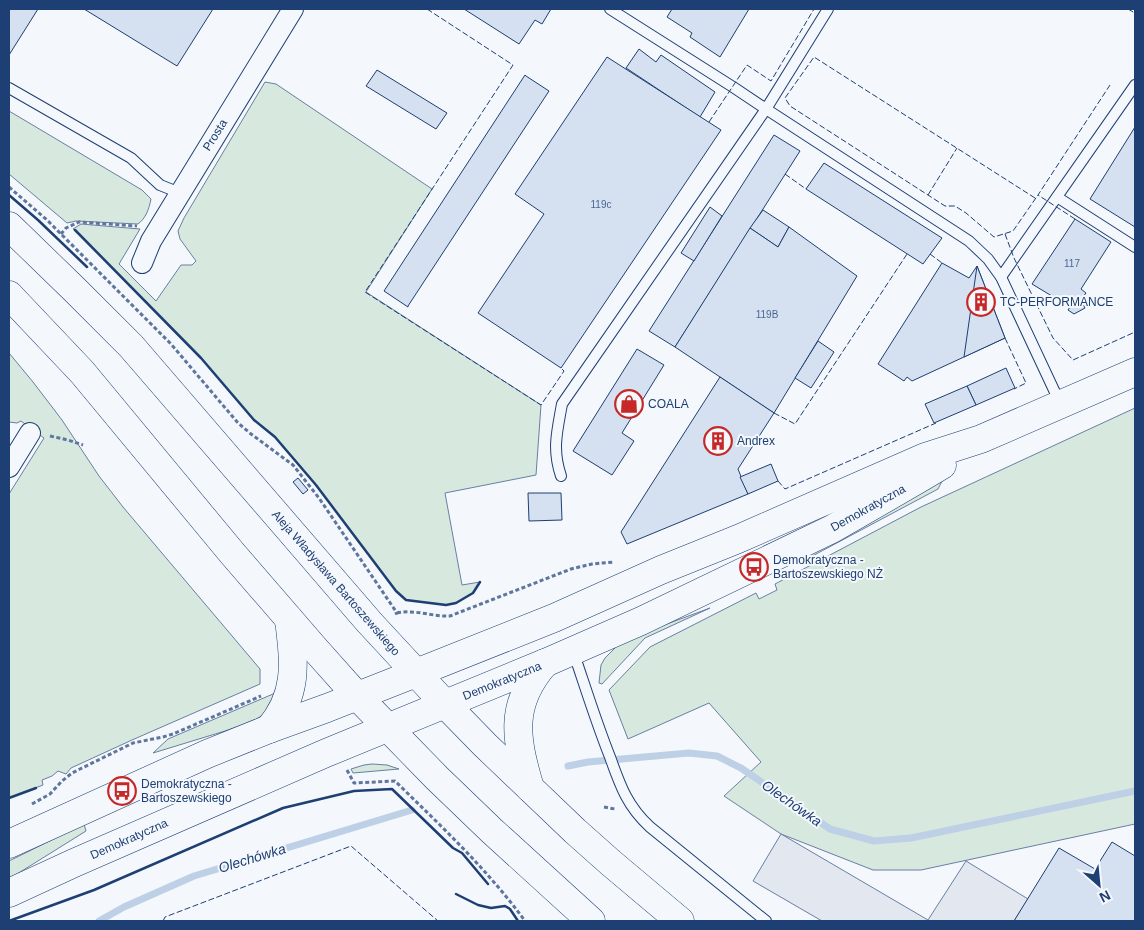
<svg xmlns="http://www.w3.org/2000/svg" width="1144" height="930" font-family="Arial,sans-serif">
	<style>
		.green { fill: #d7e8df; stroke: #687fa3 }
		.parking { fill: #e3e8f0; stroke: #687fa3 }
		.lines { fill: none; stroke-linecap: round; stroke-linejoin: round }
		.stream { stroke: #bed0e5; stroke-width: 7 }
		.building { fill: #d5e0f0; stroke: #1d3f73 }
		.lane-casing { stroke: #1d3f73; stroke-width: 12 }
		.street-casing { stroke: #1d3f73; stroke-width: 22 }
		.secondary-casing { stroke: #1d3f73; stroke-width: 29 }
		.primary-casing { stroke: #1d3f73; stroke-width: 29 }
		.path { stroke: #5e769c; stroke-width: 3; stroke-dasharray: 4 2.5; stroke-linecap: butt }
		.lane { stroke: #f4f7fb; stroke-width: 10 }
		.street { stroke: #f4f7fb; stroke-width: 20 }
		.secondary { stroke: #f4f7fb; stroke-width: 28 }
		.primary { stroke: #f4f7fb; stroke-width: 28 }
		.fence { stroke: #1d3f73; stroke-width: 1; stroke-dasharray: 6 2.5; stroke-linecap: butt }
		.wall { stroke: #1d3f73; stroke-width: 2.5 }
		.labels { text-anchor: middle; stroke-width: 4; stroke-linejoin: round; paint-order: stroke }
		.number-label { font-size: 10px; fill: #4b6792 }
		.street-label { font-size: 12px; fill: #1d3f73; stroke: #f4f7fb }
		.poi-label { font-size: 12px; fill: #1d3f73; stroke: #f4f7fb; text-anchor: start }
		.water-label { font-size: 14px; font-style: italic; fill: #1d3f73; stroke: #f4f7fb }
	</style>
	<rect width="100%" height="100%" fill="#f4f7fb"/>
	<!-- green -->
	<g class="green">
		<polygon points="265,82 276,84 432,189 366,292 541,405 536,475 445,493 462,585 480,582 473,593 456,603 446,605 406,600 396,591 316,485 275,437 254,420 201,358 75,230 73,229 81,224 140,229 119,264 156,301 181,265 192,265 196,261 180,239 178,231 184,218"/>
		<path d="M9,111L142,190L151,199C149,209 146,218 138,224L76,221L67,223L9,174Z"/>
		<polygon points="9,353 33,382 62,420 99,476 123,507 260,669 260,684 132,740 71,768 66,774 58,771 52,776 42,780 43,785 9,798 9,494 44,438 21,421 17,423 9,422"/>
		<polygon points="1135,408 1135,824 921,870 873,870 781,834 724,796 761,762 709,703 628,739 609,690 650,647 756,593 759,599 777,590 775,584 921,507"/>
		<polygon points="947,471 938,489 803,561 836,534"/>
		<polygon points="710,608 645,638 602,684 599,683 601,665 605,658 621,642 648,631"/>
		<polygon points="273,694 279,694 265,714 251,722 225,731 153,753 168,739"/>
		<polygon points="372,764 387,765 399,769 353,773 351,769 364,765"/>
		<polygon points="84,824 86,831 9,879 9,861"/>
	</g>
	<!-- parking -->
	<polygon class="parking" points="781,834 928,920 966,861 1028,899 1014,921 822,921 753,881"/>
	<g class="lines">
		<!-- stream -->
		<g class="stream">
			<polyline points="568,766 588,762 689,753 717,756 741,768 830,829 874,841 911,838 1135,791"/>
			<polyline points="99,921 124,907 194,876 412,810"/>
		</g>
	</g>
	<!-- building -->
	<g class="building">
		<polygon points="9,9 38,9 9,55"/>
		<polygon points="84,9 213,9 177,66"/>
		<polygon points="464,9 551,9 542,24 535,20 519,44"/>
		<polygon points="672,9 749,9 720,57 690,37 692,33 667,17"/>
		<polygon points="639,49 656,62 661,55 715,92 700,117 626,68"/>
		<polygon points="607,57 721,130 561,368 478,313 544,214 515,194"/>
		<polygon points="377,70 447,113 436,129 366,86"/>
		<polygon points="525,75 526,76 549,91 408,306 408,307 384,291"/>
		<polygon points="1135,127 1135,227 1090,199"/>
		<polygon points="774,135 800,151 675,347 649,331"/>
		<polygon points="824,163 942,238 923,264 806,189"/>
		<polygon points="710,207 722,216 694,261 681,253"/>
		<polygon points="763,210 789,227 778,247 750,228"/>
		<polygon points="1075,219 1111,242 1081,289 1086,293 1081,300 1085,308 1074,314 1068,310 1070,307 1032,284"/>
		<polygon points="789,227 857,276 774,413 675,347 750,228 778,247"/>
		<polygon points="942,263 969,278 977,266 1005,338 912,381 907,377 904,381 878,364"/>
		<polygon points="977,266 1005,338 964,357"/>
		<polygon points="818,341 834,352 811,388 795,378"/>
		<polygon points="637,349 664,365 622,433 634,441 612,475 573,451"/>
		<polygon points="1006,368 1015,388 976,405 967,386"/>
		<polygon points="720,377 774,413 738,469 748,494 627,544 621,532"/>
		<polygon points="967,386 976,405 934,423 925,404"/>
		<polygon points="771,464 778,481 748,494 740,477"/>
		<polygon points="298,478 308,490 303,494 293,482"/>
		<polygon points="528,493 561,493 562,520 529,521"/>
		<polygon points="1112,842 1135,856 1135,921 1014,921 1059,848 1095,869"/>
	</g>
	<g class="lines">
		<defs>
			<g id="lane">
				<polyline points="610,9 733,87 766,109 828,9"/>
				<polyline points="9,88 131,158 160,185 180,193"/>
				<polyline points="1057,197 1135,247"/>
				<polyline points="1001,277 1135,85"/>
				<path d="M561,476C552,449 557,432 562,404L766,109L969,241L988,259L1001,277L1060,403"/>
				<path d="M573,651C585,686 596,722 610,757C620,785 627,806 650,827L766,921"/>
			</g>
			<g id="street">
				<polyline points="142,263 151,241 293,9"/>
				<polyline points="9,467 30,433"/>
			</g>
			<g id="secondary">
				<path d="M269,729C299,694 294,662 289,619"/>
				<path d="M530,788C516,740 508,705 545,663"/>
				<polyline points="9,844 207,754 269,729 327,708 416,673 554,618 661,570 738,539 925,457 981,439 1135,372"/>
				<polyline points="9,893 74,863 326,753 545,663 641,621 832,529 922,477 942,465"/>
			</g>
			<g id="primary">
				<polyline points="9,226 74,289 131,346 369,622 445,704 485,745 575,831 611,863 680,921"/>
				<polyline points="9,295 82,372 232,553 315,649 357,696 437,778 491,830 591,921"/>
			</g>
		</defs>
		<!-- lane casing -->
		<use href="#lane" class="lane-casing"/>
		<!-- street casing -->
		<use href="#street" class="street-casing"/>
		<!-- secondary casing -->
		<use href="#secondary" class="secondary-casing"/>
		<!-- primary casing -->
		<use href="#primary" class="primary-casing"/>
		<!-- path -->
		<g class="path">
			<polyline points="9,187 47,220 171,344 238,423 251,434 293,465 319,498 397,613 395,614"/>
			<polyline points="61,234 66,228 79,222 137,226"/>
			<polyline points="50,436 68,440 83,445"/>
			<path d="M397,613C415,609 433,617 450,616L571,569L592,564L614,562"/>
			<path d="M347,770L354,783L395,781C441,826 487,869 525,921"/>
			<polyline points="32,804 50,794 62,781 72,773 80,769 133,743 163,737 173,734 261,696"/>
			<polyline points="604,807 615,809"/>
		</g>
		<!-- lane -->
		<use href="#lane" class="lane"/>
		<!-- street -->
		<use href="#street" class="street"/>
		<!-- secondary -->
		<use href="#secondary" class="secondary"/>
		<!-- primary -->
		<use href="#primary" class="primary"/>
		<!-- fence -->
		<g class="fence">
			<polyline points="427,9 513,65 365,292 541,405 564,371 561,368"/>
			<polyline points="1128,9 1135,13"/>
			<polyline points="709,122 747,65 771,81 814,9"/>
			<polyline points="785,174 806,189"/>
			<polyline points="928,195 957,148"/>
			<polyline points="1035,198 814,57 785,98 790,106 945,206 955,206 966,213 994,237 1013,231 1038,195"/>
			<polyline points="1075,219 1038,195 1110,85"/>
			<polyline points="1005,234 1014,258 1053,338 1073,360 1135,332"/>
			<polyline points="930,254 942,263"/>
			<polyline points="1005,338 1026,383 1014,389"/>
			<polyline points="774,413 795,424 907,254"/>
			<polyline points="778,481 785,489 936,423"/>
			<polyline points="163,921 165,917 351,846 438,921"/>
		</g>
		<!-- wall -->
		<g class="wall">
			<polyline points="9,195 38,220 87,267"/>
			<polyline points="75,230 201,358 254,420 275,437 316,485 396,591 406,600 446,605 456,603 473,593 480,582"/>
			<polyline points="9,798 36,788"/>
			<polyline points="456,894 478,905 491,908 505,906 510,909 518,921"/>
			<polyline points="9,921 94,890 283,808 354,791 392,789 453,848 462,853 488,884"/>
		</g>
	</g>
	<!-- icons -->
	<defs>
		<symbol id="building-ring" viewBox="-11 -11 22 22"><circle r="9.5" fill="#f4f7fb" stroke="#c62828" stroke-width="1.5"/><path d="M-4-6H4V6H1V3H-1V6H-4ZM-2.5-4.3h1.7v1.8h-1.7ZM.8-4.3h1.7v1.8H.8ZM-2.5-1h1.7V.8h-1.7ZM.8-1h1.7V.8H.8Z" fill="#c62828"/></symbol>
		<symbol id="shop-ring" viewBox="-11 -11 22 22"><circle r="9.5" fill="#f4f7fb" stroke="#c62828" stroke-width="1.5"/><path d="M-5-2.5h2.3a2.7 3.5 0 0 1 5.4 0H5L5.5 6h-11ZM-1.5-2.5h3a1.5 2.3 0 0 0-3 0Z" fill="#c62828"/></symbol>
		<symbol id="bus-ring" viewBox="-11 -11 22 22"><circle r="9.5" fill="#f4f7fb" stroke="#c62828" stroke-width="1.5"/><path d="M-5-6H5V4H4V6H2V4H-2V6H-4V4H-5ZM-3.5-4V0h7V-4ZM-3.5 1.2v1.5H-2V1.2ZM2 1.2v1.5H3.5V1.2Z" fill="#c62828"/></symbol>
	</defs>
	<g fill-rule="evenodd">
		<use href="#building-ring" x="965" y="286" width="32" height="32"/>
		<use href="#shop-ring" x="613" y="388" width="32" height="32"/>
		<use href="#building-ring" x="702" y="425" width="32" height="32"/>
		<use href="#bus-ring" x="738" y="551" width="32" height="32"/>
		<use href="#bus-ring" x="106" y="775" width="32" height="32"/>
	</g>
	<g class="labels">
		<!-- number labels -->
		<g class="number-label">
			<text x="601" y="208">119c</text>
			<text x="1072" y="267">117</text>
			<text x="767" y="318">119B</text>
		</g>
		<!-- street labels -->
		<g class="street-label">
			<text transform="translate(215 135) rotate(-58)" y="4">Prosta</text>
			<text transform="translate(868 508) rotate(-29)" y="4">Demokratyczna</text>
			<text transform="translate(336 583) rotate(49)" y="4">Aleja Władysława Bartoszewskiego</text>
			<text transform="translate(502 681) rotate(-22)" y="4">Demokratyczna</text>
			<text transform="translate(129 839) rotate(-24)" y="4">Demokratyczna</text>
		</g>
		<!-- poi labels -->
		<g class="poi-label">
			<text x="1000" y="306">TC-PERFORMANCE</text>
			<text x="648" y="408">COALA</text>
			<text x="737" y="445">Andrex</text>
			<text x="773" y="564">Demokratyczna -<tspan x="773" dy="14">Bartoszewskiego NŻ</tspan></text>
			<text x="141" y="788">Demokratyczna -<tspan x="141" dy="14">Bartoszewskiego</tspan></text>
		</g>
		<!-- water labels -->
		<g class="water-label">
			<text transform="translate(792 803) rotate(35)" y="5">Olechówka</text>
			<text transform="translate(252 858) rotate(-17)" y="5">Olechówka</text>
		</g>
	</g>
	<!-- border -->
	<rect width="1144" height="930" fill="none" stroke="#1d3f73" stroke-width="20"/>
	<!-- north arrow -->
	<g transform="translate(1099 885) rotate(153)" stroke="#f4f7fb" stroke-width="4" paint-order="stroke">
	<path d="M0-4L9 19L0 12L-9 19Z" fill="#1d3f73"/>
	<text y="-8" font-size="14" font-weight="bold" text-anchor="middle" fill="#1d3f73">N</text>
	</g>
</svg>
